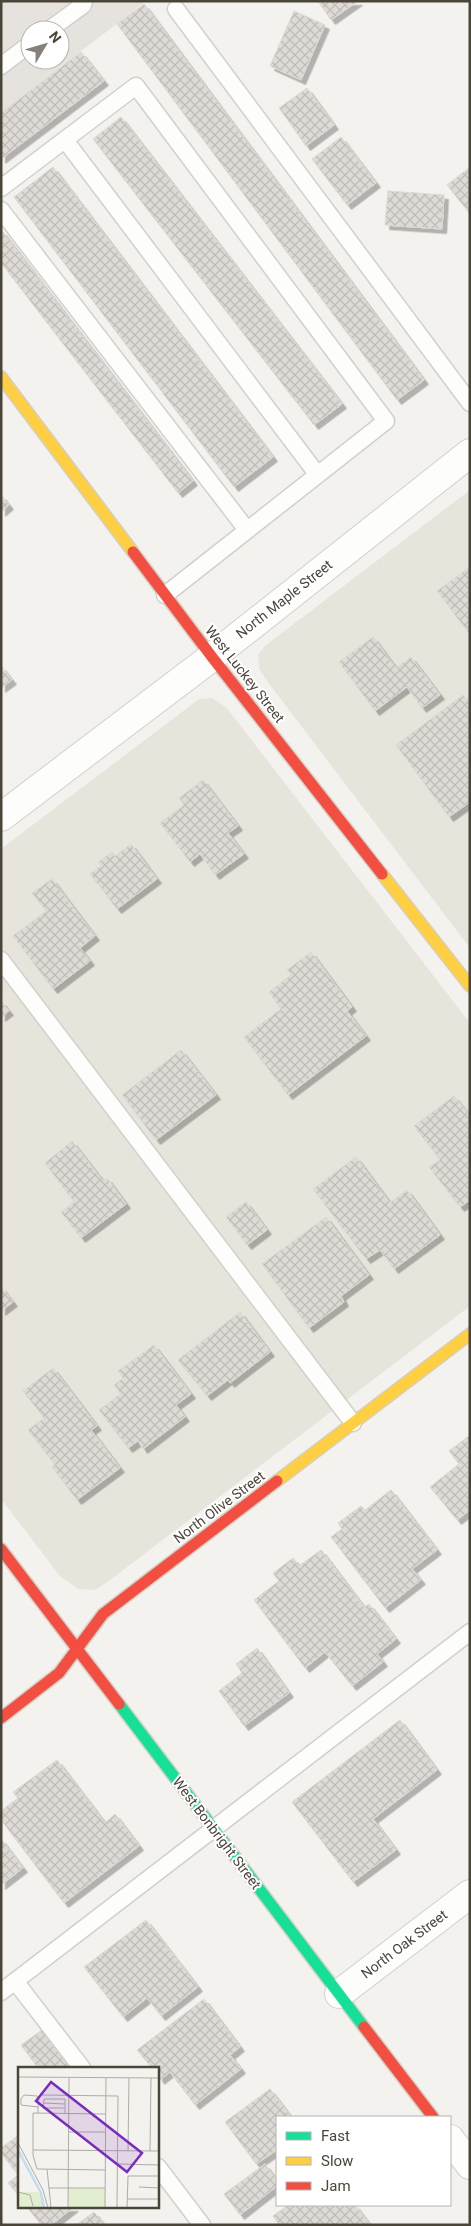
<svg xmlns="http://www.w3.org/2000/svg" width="471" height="2226" font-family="Roboto,sans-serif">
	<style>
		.residential { fill: #e7e4dc }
		.parking { fill: #e6e3df; fill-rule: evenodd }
		.building { fill: url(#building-cross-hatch); stroke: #dcd9d4; filter: url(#shadow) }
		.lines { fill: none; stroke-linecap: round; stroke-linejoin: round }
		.lane-casing { stroke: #d2d0cb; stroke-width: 19 }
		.street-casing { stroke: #d2d0cb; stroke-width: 30 }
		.fast-casing { stroke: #d3cfc5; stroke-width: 14 }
		.slow-casing { stroke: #d3cfc5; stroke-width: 14 }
		.jam-casing { stroke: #d3cfc5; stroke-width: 14 }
		.lane { stroke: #fdfdfc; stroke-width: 16 }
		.street { stroke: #fdfdfc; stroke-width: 28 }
		.fast { stroke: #16e098; stroke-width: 11 }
		.slow { stroke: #ffcf43; stroke-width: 11 }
		.jam { stroke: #f24e42; stroke-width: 11 }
		.labels { text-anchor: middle; stroke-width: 4; stroke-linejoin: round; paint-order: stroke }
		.street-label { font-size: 14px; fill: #4b4439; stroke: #fff }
		.inset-river { fill: none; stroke: #c0ddf1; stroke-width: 2.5 }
		.inset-road { fill: none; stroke: #b0aca6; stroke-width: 1 }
		.view { fill: #7b2cbf; fill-opacity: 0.15; stroke: #7b2cbf; stroke-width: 2.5 }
		.inset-edge { fill: none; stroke: #4b4439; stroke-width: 2.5 }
	</style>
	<defs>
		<pattern id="building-cross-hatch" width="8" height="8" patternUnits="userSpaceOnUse" patternTransform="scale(1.25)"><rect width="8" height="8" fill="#dedbd6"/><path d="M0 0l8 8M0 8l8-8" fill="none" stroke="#c0bdb8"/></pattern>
		<filter id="shadow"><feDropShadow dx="4.5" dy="4.5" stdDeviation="0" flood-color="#0004"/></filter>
	</defs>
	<rect width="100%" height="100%" fill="#f4f2ee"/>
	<!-- residential -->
	<g class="residential">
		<polygon points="470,490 470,948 267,681 259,668 258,655 266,645"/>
		<polygon points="212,698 226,707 470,1023 470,1306 110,1580 95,1590 78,1589 60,1576 1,1499 1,849 199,699"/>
	</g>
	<!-- parking -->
	<path class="parking" d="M1,1H146L1,113ZM30,30H60V60H30Z"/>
	<!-- building -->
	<g class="building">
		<polygon points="318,1 358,1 331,20"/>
		<polygon points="144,4 424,380 397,400 117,24"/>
		<polygon points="294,11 325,25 301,80 270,66"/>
		<polygon points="81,52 104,81 1,159 1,113"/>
		<polygon points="307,88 334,125 306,146 279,108"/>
		<polygon points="121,117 342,404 314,425 93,139"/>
		<polygon points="341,137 376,183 347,205 312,159"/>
		<polygon points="53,167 273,457 234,487 14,197"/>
		<polygon points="470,167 470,214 447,185"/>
		<polygon points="388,191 444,195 442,229 385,225"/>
		<polygon points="2,231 193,481 178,493 1,263"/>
		<polygon points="1,495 9,505 1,512"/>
		<polygon points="470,567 470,635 437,591"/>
		<polygon points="373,637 396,668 411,657 440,695 422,708 407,687 375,711 339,662"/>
		<polygon points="1,666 12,680 1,688"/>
		<polygon points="463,695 470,703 470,802 449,817 396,745"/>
		<polygon points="203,780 238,826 228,833 244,854 215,875 200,854 190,862 160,823 184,805 179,798"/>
		<polygon points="131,844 157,879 117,909 90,874 101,866 98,862 112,852 115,856"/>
		<polygon points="52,879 95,936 80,948 90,961 53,989 13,936 46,911 32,893"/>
		<polygon points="311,952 352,1007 347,1011 366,1036 288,1095 244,1037 281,1009 269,992 291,975 287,970"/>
		<polygon points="1,1001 9,1011 1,1017"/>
		<polygon points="181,1050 216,1095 156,1140 122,1095"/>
		<polygon points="454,1096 470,1116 470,1200 460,1207 429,1167 440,1160 414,1126"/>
		<polygon points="72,1141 103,1181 107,1178 126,1204 81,1238 61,1212 74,1202 45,1163"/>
		<polygon points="356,1157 390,1203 407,1190 440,1235 394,1269 380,1250 366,1259 313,1189"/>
		<polygon points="246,1202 267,1230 247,1245 226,1217"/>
		<polygon points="326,1217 369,1275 341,1296 344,1302 309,1328 262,1264"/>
		<polygon points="1,1287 13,1302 1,1311"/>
		<polygon points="240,1312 270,1352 230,1383 228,1380 207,1396 178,1360"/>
		<polygon points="154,1345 191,1394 176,1405 185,1417 143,1449 138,1441 128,1448 99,1410 121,1394 114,1385 123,1378 118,1371"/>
		<polygon points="53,1368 97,1426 91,1430 120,1468 77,1500 52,1467 55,1465 28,1430 44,1418 23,1391"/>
		<polygon points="470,1435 470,1510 457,1520 430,1487 459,1464 449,1451"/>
		<polygon points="391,1490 437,1550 412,1569 421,1580 385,1608 331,1537 342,1529 338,1523 361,1506 365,1510"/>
		<polygon points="321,1550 364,1607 369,1604 396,1639 377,1654 383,1662 352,1686 325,1652 305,1668 254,1600 279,1581 273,1573 293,1558 299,1566"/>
		<polygon points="257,1648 289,1693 244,1726 219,1691 242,1673 236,1664"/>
		<polygon points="400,1720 437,1770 373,1819 396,1850 353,1882 292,1802"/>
		<polygon points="57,1760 105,1823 115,1814 139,1846 64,1903 1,1820 1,1811 18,1798 13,1792"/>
		<polygon points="1,1839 23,1868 1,1885"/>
		<polygon points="146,1920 198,1987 161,2016 147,1998 123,2017 84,1967"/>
		<polygon points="204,1999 240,2047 230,2055 241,2069 195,2105 170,2072 160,2080 158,2076 158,2068 152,2068 137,2050"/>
		<polygon points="42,2030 70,2068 38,2068 21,2045"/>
		<polygon points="270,2089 291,2117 277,2117 277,2150 256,2164 225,2122"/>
		<polygon points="19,2135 19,2196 8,2183 18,2175 1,2153 1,2148"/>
		<polygon points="265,2164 277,2181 277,2186 240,2215 224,2194"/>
		<polygon points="288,2205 355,2205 370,2225 279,2225 273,2216"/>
		<polygon points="27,2207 74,2207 51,2225 41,2225"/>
		<polygon points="94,2212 104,2225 76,2225"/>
	</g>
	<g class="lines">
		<defs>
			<g id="lane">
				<polyline points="176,9 470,403"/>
				<polyline points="49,30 83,5 84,1"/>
				<polyline points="1,66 30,44"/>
				<polyline points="65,140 317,474"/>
				<polyline points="1,188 136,86 386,421 165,595"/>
				<polyline points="1,210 247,530"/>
				<polyline points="1,960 353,1423"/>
				<polyline points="15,1981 82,2068"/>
				<polyline points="1,1992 470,1632"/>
				<polyline points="158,2167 202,2225"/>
			</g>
			<g id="street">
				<polyline points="1,817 212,657 470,453"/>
				<polyline points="339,1994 470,1894"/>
				<polyline points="450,2139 470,2165"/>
			</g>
			<polyline id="fast" points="119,1704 364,2027"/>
			<g id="slow">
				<polyline points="1,377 133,552"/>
				<polyline points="382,874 470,986"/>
				<polyline points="277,1481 470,1334"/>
			</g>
			<g id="jam">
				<polyline points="133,552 212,657 382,874"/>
				<polyline points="1,1549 119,1704"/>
				<polyline points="1,1718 59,1673 103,1614 277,1481"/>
				<polyline points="364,2027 433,2117"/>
			</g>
		</defs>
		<!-- lane casing -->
		<use href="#lane" class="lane-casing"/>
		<!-- street casing -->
		<use href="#street" class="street-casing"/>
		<!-- fast casing -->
		<use href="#fast" class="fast-casing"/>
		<!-- slow casing -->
		<use href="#slow" class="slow-casing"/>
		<!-- jam casing -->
		<use href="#jam" class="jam-casing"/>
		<!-- lane -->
		<use href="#lane" class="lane"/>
		<!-- street -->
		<use href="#street" class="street"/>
		<!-- fast -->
		<use href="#fast" class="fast"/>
		<!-- slow -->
		<use href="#slow" class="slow"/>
		<!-- jam -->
		<use href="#jam" class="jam"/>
	</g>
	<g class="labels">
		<!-- street labels -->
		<g class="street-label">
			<text transform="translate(284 599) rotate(-38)" y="5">North Maple Street</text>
			<text transform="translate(245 674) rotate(52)" y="5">West Luckey Street</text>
			<text transform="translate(219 1507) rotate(-37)" y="5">North Olive Street</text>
			<text transform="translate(217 1833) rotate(53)" y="5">West Bonbright Street</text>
			<text transform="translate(404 1944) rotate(-37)" y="5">North Oak Street</text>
		</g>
	</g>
	<!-- overview -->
	<g transform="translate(18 2067)">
		<rect width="141" height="141" fill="#f4f2ee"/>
		<path d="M50,121H87V141H50ZM0,125H22L26,141H0Z" fill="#e1eecf"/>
		<path class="inset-river" d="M0,83L23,126L26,141"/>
		<path class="inset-road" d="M0,10L142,11M24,28L100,29L99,141M26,36L47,37M47,41H25L26,32H47V47M20,46V40L21,31L19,29L6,28L3,32V38L20,40M87,47L15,46V88L19,102L88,103M51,65H87M0,76L25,123L30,141M15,83L142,84M110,84L111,11M132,84L133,11M99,97L142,98M29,102L33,141M121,120L142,121M31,121H87M0,125L12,128L15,139M109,132H142M50,141L51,11M87,141L88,11M109,141L110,109H142"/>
		<path class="view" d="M33,15L124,86L109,105L18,34Z"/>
		<rect width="141" height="141" class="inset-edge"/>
	</g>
	<!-- border -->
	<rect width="471" height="2226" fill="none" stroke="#4b4439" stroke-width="5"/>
	<!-- legend -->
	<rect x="276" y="2116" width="175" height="90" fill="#ffffff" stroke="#b7b4b0"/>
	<rect x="286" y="2132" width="25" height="8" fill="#16e098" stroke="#b7b4b0"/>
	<text x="321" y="2141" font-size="15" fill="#4b4439">Fast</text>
	<rect x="286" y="2157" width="25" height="8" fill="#ffcf43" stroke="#b7b4b0"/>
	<text x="321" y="2166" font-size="15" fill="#4b4439">Slow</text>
	<rect x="286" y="2182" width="25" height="8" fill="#f24e42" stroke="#b7b4b0"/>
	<text x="321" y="2191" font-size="15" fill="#4b4439">Jam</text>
	<!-- north arrow -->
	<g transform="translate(45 45) rotate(52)"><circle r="24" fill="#ffffff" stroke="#b7b4b0"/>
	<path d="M0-4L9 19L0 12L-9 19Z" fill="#868178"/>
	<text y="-8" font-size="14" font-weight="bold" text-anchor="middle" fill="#4b4439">N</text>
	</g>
</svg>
